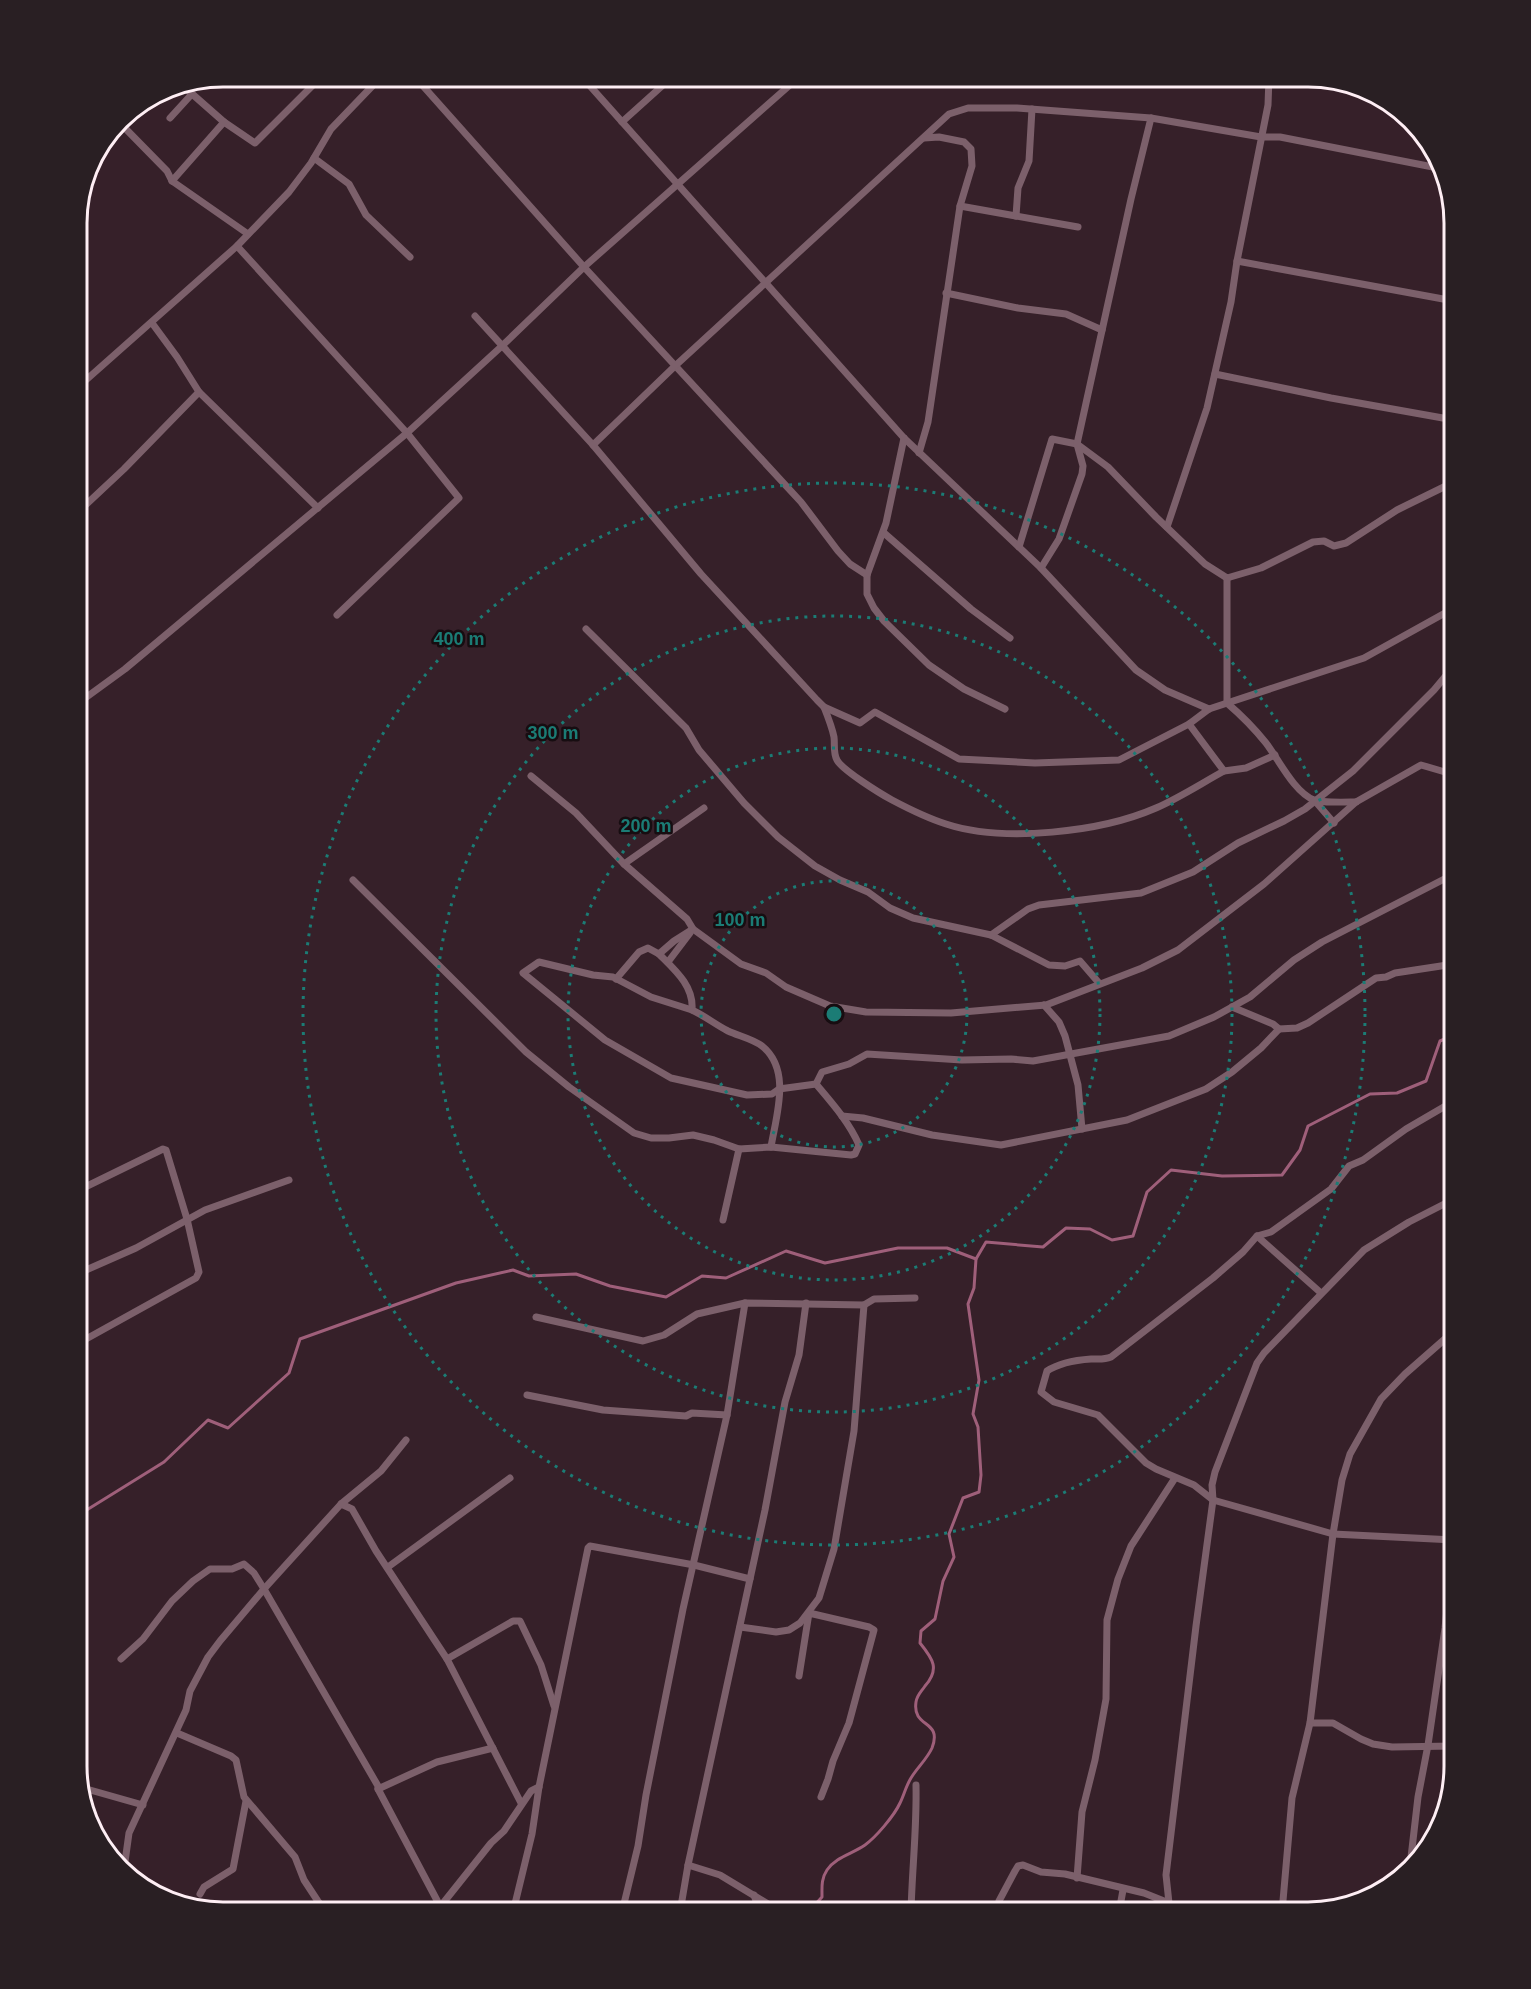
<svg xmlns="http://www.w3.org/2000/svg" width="1531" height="1989" font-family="Helvetica,sans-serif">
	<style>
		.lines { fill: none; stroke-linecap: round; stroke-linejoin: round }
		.stream { stroke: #9f5f7a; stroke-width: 3 }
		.street { stroke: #7c606b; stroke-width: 7 }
		.ring { fill: none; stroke: #1b7c75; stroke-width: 3; stroke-dasharray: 3 6 }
		.rim { fill: none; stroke: #feeef4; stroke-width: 3 }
		.centre { fill: #1b7c75; stroke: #170d11; stroke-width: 3 }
		.ring-label { font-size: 18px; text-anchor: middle; font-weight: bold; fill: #1b7c75; stroke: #170d11; stroke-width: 5; stroke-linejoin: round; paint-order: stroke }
	</style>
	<rect width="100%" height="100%" fill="#362029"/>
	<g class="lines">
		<!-- stream -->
		<g class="stream">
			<polyline points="77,1516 164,1462 208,1420 228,1428 289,1373 300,1339 456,1283 513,1270 529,1276 576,1274 610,1286 666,1297 702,1276 726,1278 786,1251 825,1263 898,1248 947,1248 976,1259 986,1242 1043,1247 1066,1228 1090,1229 1112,1240 1133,1236 1147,1192 1171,1170 1222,1176 1282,1175 1300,1150 1308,1126 1370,1094 1397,1093 1426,1081 1440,1041 1454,1035"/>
			<path d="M813,1912L811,1909L822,1897C822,1887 821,1879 827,1870C836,1857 852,1854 865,1845C876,1837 894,1816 900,1803C904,1795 906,1786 911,1778C917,1768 927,1759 932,1748C943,1719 912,1729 916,1702C917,1695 921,1692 925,1686C940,1669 933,1659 920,1643L921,1631L935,1619L943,1581L954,1557L949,1534L963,1498L979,1492L981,1475L978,1427L973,1414L979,1380L968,1304L974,1288L976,1259"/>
		</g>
		<!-- street -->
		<g class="street">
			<polyline points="415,77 584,267 801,502 838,551 850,564 867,575"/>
			<polyline points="582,77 904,438 1041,568 1136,670 1165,690 1209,709"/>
			<polyline points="182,85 224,122 255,143 321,77"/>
			<polyline points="170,118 191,95"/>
			<polyline points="119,122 167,171 172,181 248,234"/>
			<polyline points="622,122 672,77"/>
			<polyline points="314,158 349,184 366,215 410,257"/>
			<polyline points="172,181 224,122"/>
			<polyline points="960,206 1078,227"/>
			<polyline points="1016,216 1018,188 1029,161 1032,109"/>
			<polyline points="237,246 407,433 459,498 337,615"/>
			<polyline points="1237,261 1454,301"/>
			<polyline points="946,293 1018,308 1066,314 1102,330"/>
			<polyline points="475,316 593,445 701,574 817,700 824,707 860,723 875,712 959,759 1035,763 1119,760 1189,724 1209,709 1364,658 1454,608"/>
			<polyline points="152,323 177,357 199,392 318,508"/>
			<polyline points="1215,374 1331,398 1454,420"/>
			<polyline points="77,388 237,246 289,192 311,163 331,129 381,77"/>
			<polyline points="904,438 886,523 867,575 867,594 874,608 884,621 929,665 964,689 1005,709"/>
			<polyline points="593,445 675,366 949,114 968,108 1017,108 1151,118 1261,137 1280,137 1438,168"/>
			<polyline points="919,453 928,422 960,206 972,166 971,149 964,142 939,137 924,138"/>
			<polyline points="77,513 124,469 199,392"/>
			<polyline points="1167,527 1207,408 1231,302 1237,261 1268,105 1269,77"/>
			<polyline points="884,533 971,609 1010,638"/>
			<polyline points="1019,547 1052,439 1077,444 1108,467 1156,517 1205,564 1227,578 1261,568 1313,542 1324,541 1334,546 1346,543 1397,510 1454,482"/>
			<polyline points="1041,568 1059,539 1082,474 1083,466 1077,444 1131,199 1151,118"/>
			<path d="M1227,578V703C1241,715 1254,728 1266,743C1279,760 1294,792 1314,800C1320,803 1348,802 1356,802"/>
			<polyline points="586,629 686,728 699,750 744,803 778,837 815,866 840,880 868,892 890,908 913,918 991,935 1049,965 1065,966 1080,961 1099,983"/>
			<polyline points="77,704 125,669 407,433 503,345 584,267 799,77"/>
			<path d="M824,707C828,717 832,727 834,737C835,745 833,753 837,760C842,770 881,794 892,800C909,809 927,818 946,824C1004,843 1101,832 1156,808C1179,798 1202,783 1224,771"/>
			<polyline points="1189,724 1224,771 1246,768 1275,755"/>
			<polyline points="531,776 576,813 624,864 687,919 693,929 741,964 766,973 786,987 830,1006 866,1012 951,1013 1046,1005 1142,968 1178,950 1264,884 1356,802 1421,765 1445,772 1454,768"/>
			<polyline points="1315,801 1334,823"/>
			<polyline points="624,864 704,808"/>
			<path d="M353,880L526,1052L569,1087L634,1133L651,1138H669L693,1135L714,1140L739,1149L771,1147L851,1155L855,1154L859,1145C849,1122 832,1103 816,1084"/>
			<polyline points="991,935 1028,909 1039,905 1141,893 1193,872 1238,843 1284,821 1305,809 1353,771 1434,690 1454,666"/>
			<path d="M659,954C675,970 694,986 692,1010C705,1016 716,1025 728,1031C739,1036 753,1039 762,1046C792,1070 776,1116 771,1147"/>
			<polyline points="668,962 690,933"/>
			<polyline points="616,979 639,952 648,948 659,954 674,941 693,929"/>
			<polyline points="1044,1005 1059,1022 1065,1036 1078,1085 1082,1129"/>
			<polyline points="1232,1007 1273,1024 1279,1029 1297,1028 1308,1023 1376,978 1386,977 1395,973 1454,964"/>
			<polyline points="692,1010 651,997 613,977 593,975 539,962 523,973 605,1040 671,1078 747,1095 772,1094 779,1089 816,1084 822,1072 849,1064 867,1054 962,1060 1011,1059 1033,1061 1169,1036 1214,1017 1250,997 1294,960 1322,942 1454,874"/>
			<polyline points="842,1116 863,1118 932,1135 1001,1145 1127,1120 1206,1089 1232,1072 1261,1048 1279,1029"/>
			<polyline points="77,1151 84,1186"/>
			<polyline points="723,1220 739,1149"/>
			<polyline points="1257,1236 1321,1293"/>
			<polyline points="77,1274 136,1248 205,1210 289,1180"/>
			<polyline points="536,1317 643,1341 664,1335 697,1314 745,1303 864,1305 874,1299 915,1298"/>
			<polyline points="77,1344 196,1278 199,1272 187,1219 166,1150 163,1149 77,1191"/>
			<polyline points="527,1395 603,1410 686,1416 692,1413 727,1415"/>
			<polyline points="341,1504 352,1509 376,1551 447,1659 521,1803"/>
			<path d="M1454,1540L1333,1534L1213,1500L1194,1485L1156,1469L1146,1463L1098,1415L1054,1402L1041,1392L1047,1371C1059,1363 1077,1360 1091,1359C1099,1359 1104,1360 1111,1357L1213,1278L1243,1252L1257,1236L1271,1232L1331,1189L1349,1166L1363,1160L1406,1129L1454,1101"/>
			<polyline points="388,1567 510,1478"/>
			<polyline points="77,1598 77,1595"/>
			<polyline points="740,1627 776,1632 789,1630 800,1623 819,1598 834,1549 854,1431 864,1305"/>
			<polyline points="77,1658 77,1647"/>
			<polyline points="121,1659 143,1639 172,1601 193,1581 210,1569 232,1569 244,1564 254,1573 264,1589 378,1786 378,1789 440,1906"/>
			<polyline points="447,1659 513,1621 520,1621 541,1665 554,1706"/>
			<polyline points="799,1676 809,1613 869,1627 874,1630 849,1723 833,1761 828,1779 821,1797"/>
			<polyline points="1310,1723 1333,1723 1361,1739 1373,1744 1392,1747 1454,1746"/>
			<polyline points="177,1733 231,1756 236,1760 244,1797 295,1857 304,1880 325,1912"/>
			<polyline points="83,1788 143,1805"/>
			<polyline points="378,1789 437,1762 493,1748"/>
			<polyline points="688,1865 720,1875 773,1907 788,1912"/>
			<polyline points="1410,1866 1418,1797 1428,1745 1445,1628 1454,1545"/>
			<polyline points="124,1869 129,1833 186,1710 190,1691 208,1657 220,1641 264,1589 341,1504 381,1471 406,1440"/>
			<polyline points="1077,1878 1082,1812 1095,1760 1106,1699 1107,1620 1118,1579 1131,1546 1175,1478"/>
			<polyline points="200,1894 204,1887 233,1869 246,1801"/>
			<polyline points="754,1895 760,1912"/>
			<polyline points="307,1912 319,1903"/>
			<polyline points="436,1912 491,1843 504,1831 531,1791 539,1787"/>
			<polyline points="513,1912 532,1834 539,1787 588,1548 590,1546 694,1565 750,1579"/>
			<polyline points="622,1912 638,1846 646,1795 683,1609 727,1415 745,1303"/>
			<polyline points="680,1912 688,1865 765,1510 785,1402 799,1355 806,1303"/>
			<polyline points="795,1912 811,1909"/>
			<path d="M911,1912C912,1870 917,1827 916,1785"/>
			<polyline points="997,1912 999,1901 1015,1871 1018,1866 1023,1865 1041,1872 1065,1874 1144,1893 1169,1903"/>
			<polyline points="1119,1912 1123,1890"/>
			<polyline points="1168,1912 1169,1903 1166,1875 1196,1626 1213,1500 1212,1485 1215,1472 1257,1363 1264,1353 1364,1250 1409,1222 1454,1199"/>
			<polyline points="1282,1912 1292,1798 1310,1723 1333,1534 1342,1480 1350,1454 1381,1399 1405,1374 1454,1331"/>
		</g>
	</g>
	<!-- distance rings -->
	<g class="ring">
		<circle cx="834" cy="1014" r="133"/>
		<circle cx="834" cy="1014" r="266"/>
		<circle cx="834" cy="1014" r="398"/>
		<circle cx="834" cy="1014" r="531"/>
	</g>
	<!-- crop -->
	<path d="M0 0H1531V1989H0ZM223 87H1308A136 136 0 0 1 1444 223V1766A136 136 0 0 1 1308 1902H223A136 136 0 0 1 87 1766V223A136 136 0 0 1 223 87Z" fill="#291f23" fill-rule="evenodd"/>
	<path class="rim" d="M223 87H1308A136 136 0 0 1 1444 223V1766A136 136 0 0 1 1308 1902H223A136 136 0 0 1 87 1766V223A136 136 0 0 1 223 87Z"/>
	<circle cx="834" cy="1014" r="9" class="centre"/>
	<g class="ring-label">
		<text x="459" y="645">400 m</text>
		<text x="553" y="739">300 m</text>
		<text x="646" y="832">200 m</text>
		<text x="740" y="926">100 m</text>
	</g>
</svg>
